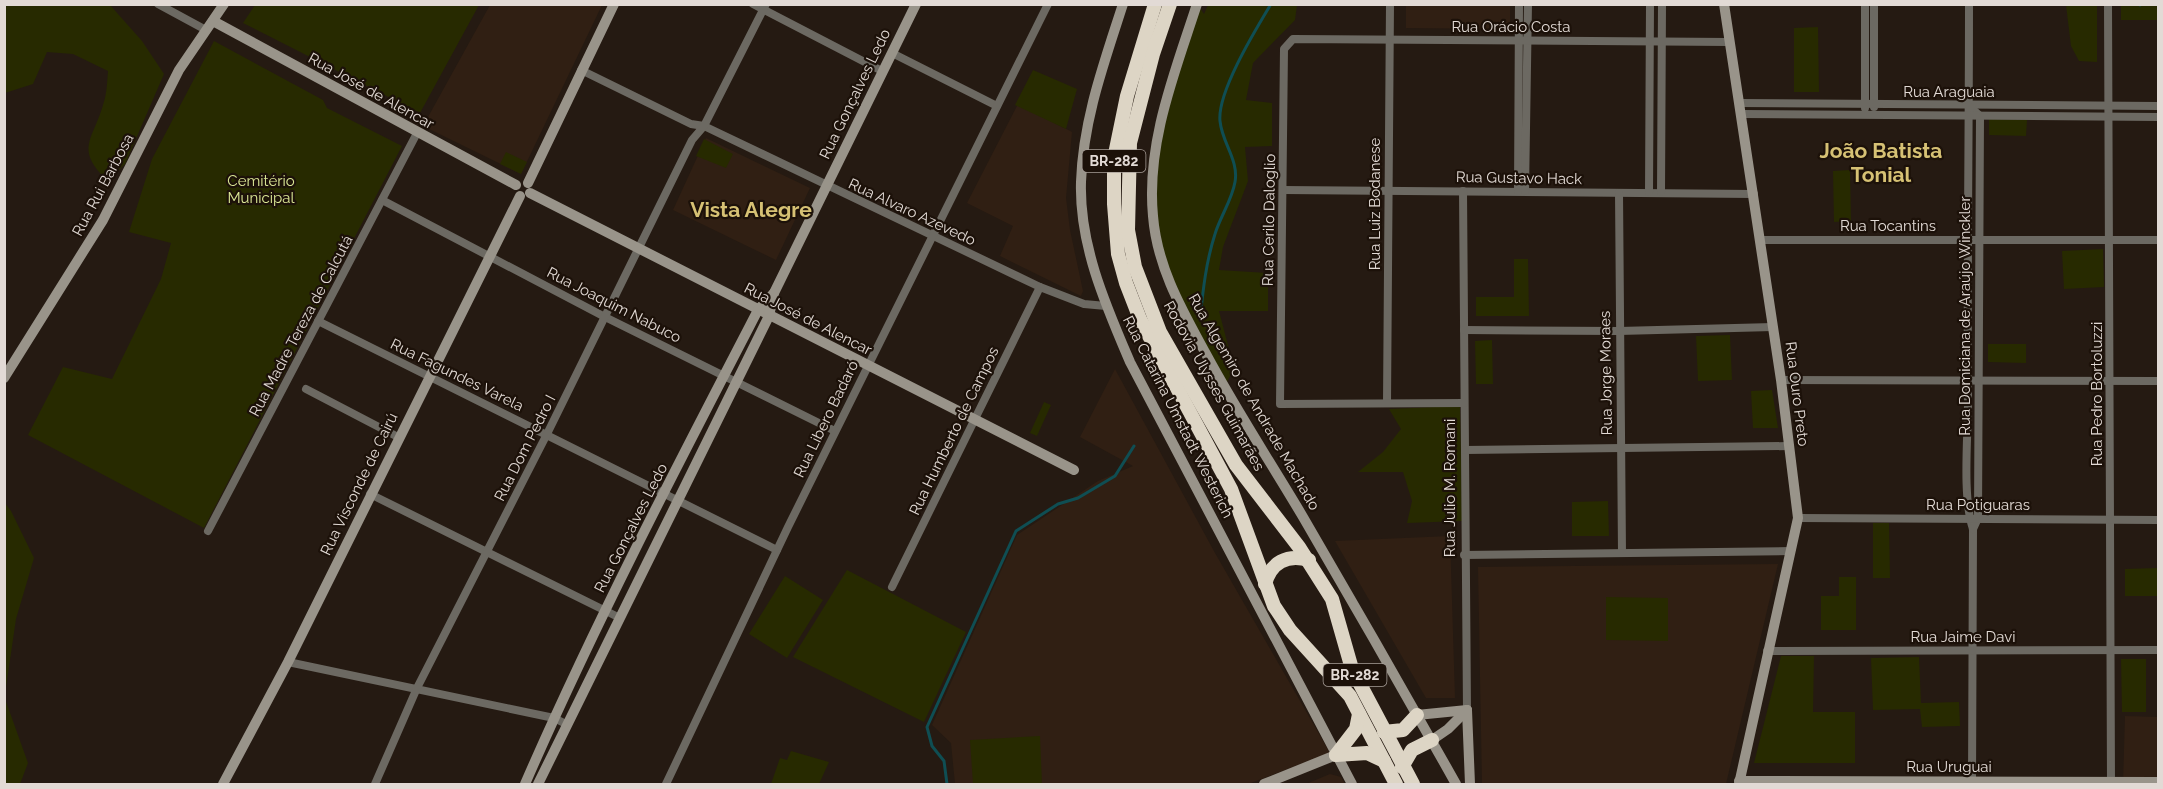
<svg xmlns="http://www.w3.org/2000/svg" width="2163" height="789" font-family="Raleway,sans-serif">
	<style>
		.built { fill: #301f13 }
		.green { fill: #272a00 }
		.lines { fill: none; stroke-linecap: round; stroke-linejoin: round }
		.stream { stroke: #0f4e53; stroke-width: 3 }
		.street { stroke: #6c6962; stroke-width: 8 }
		.secondary { stroke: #99948a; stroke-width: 10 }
		.highway { stroke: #ddd5c5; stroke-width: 14 }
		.labels { text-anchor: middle; stroke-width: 4.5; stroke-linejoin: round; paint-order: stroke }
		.shield { fill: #1c1109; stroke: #a79e98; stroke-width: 1.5 }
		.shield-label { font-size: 14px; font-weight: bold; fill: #e2dad5 }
		.street-label { font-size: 15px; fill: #e2dad5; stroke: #1c1109 }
		.park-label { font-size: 15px; fill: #dce896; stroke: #1c1109 }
		.district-label { font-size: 21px; font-weight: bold; fill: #d6c174; stroke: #1c1109 }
	</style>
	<rect width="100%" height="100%" fill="#251a12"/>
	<!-- built -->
	<g class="built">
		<polygon points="490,5 602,5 521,174 423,126"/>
		<polygon points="1406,5 1510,5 1510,29 1406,28"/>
		<polygon points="1018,104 1072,132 1066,198 1070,230 1083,291 1081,296 1000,256 1013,226 967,203"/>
		<polygon points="706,138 810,188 776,260 673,210"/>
		<polygon points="1115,369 1215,553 1330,753 1248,784 955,784 951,743 932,725 1017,535 1098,481 1133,466 1080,437"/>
		<polygon points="1450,536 1455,698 1426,698 1335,541"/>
		<polygon points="1778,564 1726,784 1482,784 1478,567"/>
		<polygon points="2125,716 2158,717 2158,784 2123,784"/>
		<polygon points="1330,774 1341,777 1345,784 1306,784"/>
	</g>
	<!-- green -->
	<g class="green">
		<path d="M4,5H110L142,41L164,74L125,164L108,181C74,149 93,140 103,105C107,94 107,82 108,71L73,54L47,52L33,84L5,93Z"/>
		<polygon points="255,5 255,4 479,5 420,113 243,23"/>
		<path d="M1198,5L1204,14L1208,5H1297L1295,20L1253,63L1246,100L1272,103V146L1245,147L1248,181L1223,247L1219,270L1268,273V311H1219L1234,368L1226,384C1202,336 1159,268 1154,215C1148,145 1179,71 1198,5Z"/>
		<polygon points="2066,5 2097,5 2097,62 2079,61 2071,46"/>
		<rect x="2121" y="5" width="37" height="15"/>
		<polygon points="1818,27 1819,92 1794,92 1794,28"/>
		<polygon points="214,41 323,100 327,108 402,146 204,528 28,435 63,367 112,379 161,279 171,243 129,232 152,159"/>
		<polygon points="1033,70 1077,89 1066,129 1015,105"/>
		<polygon points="1989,119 2027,120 2026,136 1989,135"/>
		<polygon points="704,139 733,154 726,168 696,156"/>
		<polygon points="506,152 527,162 521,174 500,164"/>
		<polygon points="1850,170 1851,221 1834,222 1833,171"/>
		<polygon points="2103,249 2104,287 2064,289 2062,251"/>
		<polygon points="1514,259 1528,259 1529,316 1476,316 1476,297 1514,297"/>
		<polygon points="1730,335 1732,380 1698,381 1696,336"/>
		<polygon points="1492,340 1493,384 1476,384 1475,341"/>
		<polygon points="1988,344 2026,344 2026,363 1988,362"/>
		<polygon points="1772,390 1778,428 1753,428 1751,391"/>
		<polygon points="1044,402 1051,405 1037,436 1030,433"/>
		<polygon points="1460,406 1462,521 1407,523 1412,501 1403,472 1358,472 1383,452 1401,429 1389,409"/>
		<polygon points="1608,501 1609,536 1572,536 1572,502"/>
		<polygon points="5,503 11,511 34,558 16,619 5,694"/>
		<polygon points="1873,523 1889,523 1890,578 1873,578"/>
		<polygon points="2158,568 2158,596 2125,596 2125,569"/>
		<polygon points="847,570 966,632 924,722 793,657"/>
		<polygon points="785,576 823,600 787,658 749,634"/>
		<polygon points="1839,577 1856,577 1856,630 1821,630 1821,596 1839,596"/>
		<polygon points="1606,597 1668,598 1668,641 1606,640"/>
		<polygon points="1781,656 1814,656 1813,712 1855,712 1855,763 1754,763"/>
		<polygon points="1919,657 1921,703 1959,702 1960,726 1922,727 1920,709 1873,710 1871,658"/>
		<polygon points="2121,659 2146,659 2146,712 2122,712"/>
		<polygon points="4,696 28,763 20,784 5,784"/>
		<polygon points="1040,736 1042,784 973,784 970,740"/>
		<polygon points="791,751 829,762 819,784 771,784 780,758 787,760"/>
	</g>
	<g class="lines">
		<!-- stream -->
		<g class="stream">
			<polyline points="2140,5 2140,4"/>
			<path d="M1200,319C1203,290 1206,262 1215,234C1220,217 1232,200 1235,182C1239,160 1222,143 1220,121C1217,92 1256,29 1271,4"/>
			<polyline points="947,784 944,761 932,746 927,727 1016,531 1058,504 1078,498 1115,476 1134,446"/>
		</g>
		<!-- street -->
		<g class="street">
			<polyline points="158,4 206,30"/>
			<polyline points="753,4 882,71"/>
			<polyline points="1874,4 1874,107"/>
			<path d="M1969,4C1969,137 1967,269 1968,402C1968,437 1962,497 1973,529L1972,784"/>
			<polyline points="2108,4 2111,784"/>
			<polyline points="892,53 997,106"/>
			<polyline points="581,70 691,124 704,126 1040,287 1084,304 1106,306"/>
			<polyline points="1740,103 2158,106"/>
			<polyline points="1969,106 1980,116 1978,518 1973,529"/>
			<polyline points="1865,108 1865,4"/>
			<polyline points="1742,114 2158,117"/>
			<polyline points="1283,190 1754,194"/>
			<polyline points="1463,191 1467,710"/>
			<polyline points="1518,191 1519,4"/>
			<polyline points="1525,191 1528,4"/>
			<polyline points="1649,192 1650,4"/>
			<polyline points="1661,192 1662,4"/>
			<polyline points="1619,193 1622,553"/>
			<polyline points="382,200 605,317 835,431"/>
			<polyline points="1761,240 2158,240"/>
			<polyline points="318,321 777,550"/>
			<polyline points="1464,330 1619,331 1773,327"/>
			<polyline points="1781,380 2158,381"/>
			<polyline points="306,389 398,437"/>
			<polyline points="1387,403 1390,4"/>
			<polyline points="1464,403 1280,404 1284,49 1293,39 1729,42"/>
			<polyline points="1465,450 1789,446"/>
			<polyline points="370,494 618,617"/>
			<polyline points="1798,518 2158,520"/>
			<polyline points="208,531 417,133"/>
			<polyline points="1464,555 1791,551"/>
			<polyline points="892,587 1040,287"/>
			<polyline points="1767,651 2158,650"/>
			<polyline points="288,662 554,718 566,724"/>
			<polyline points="375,784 417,688 547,434 692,140 704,126 766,4"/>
			<polyline points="666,784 788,527 1048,4"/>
		</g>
		<!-- secondary -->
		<g class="secondary">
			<path d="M1123,4C1104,63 1083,120 1081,182C1079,245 1106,306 1130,362L1352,784"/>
			<path d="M1197,4C1175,72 1146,143 1153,216C1157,267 1182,310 1206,354C1236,410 1271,463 1303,517C1355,606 1406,695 1456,784"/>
			<polyline points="1724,4 1781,380 1798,518 1739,784"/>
			<polyline points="213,21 516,185"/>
			<polyline points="528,183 614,4"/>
			<polyline points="530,193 1074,470"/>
			<polyline points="4,378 103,220 179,70 224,4"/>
			<polyline points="1467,710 1470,784"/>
			<polyline points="1417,715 1467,710"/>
			<polyline points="1432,740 1448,729 1467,710"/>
			<polyline points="1739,781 2158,782"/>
			<polyline points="223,784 288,662 520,196"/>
			<path d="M525,784C595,623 677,466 758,310L774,293"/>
			<polyline points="538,784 769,316 774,293 916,4"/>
			<polyline points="1264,784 1336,755"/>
		</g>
		<!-- highway -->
		<g class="highway">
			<polyline points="1155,4 1127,96 1114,159 1114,204 1118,254 1126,283 1140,319 1231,489 1274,606 1290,630 1350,696 1396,784"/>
			<polyline points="1170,4 1153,54 1130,143 1128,230 1135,267 1160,332 1236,465 1299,547 1332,599 1352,669 1413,784"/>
			<path d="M1265,584C1271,562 1287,554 1309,560"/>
			<polyline points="1384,732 1403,730 1417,715"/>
			<polyline points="1336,755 1367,753 1384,761"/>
			<polyline points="1336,755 1356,729 1359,714"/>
			<polyline points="1402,767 1412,750 1432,740"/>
		</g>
	</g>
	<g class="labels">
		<!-- shield labels -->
		<g class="shield">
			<rect x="1082.5" y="150" width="63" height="22" rx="4.5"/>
			<rect x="1323.5" y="664" width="63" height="22" rx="4.5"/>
		</g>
		<g class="shield-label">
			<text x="1114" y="166">BR-282</text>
			<text x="1355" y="680">BR-282</text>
		</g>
		<!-- street labels -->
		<g class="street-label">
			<text x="1511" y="32">Rua Orácio Costa</text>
			<text transform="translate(371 91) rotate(29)" y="5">Rua José de Alencar</text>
			<text x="1949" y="97">Rua Araguaia</text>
			<text transform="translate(855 94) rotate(-64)" y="5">Rua Gonçalves Ledo</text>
			<text transform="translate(1519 178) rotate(1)" y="5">Rua Gustavo Hack</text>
			<text transform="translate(103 185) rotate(-62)" y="5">Rua Rui Barbosa</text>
			<text transform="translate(1375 204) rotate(-90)" y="5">Rua Luiz Bodanese</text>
			<text transform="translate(912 212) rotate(25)" y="5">Rua Alvaro Azevedo</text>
			<text transform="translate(1269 220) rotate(-89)" y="5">Rua Cerilo Daloglio</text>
			<text x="1888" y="231">Rua Tocantins</text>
			<text transform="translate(614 305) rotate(27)" y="5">Rua Joaquim Nabuco</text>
			<text transform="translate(1965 316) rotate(-90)" y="5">Rua Domiciana de Araújo Winckler</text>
			<text transform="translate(808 319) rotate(27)" y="5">Rua José de Alencar</text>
			<text transform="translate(301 326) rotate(-62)" y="5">Rua Madre Tereza de Calcutá</text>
			<text transform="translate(1606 373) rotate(-91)" y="5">Rua Jorge Moraes</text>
			<text transform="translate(457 375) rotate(26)" y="5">Rua Fagundes Varela</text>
			<text transform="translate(1214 386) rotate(61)" y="5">Rodovia Ulysses Guimarães</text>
			<text transform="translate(1797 394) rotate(83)" y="5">Rua Ouro Preto</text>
			<text transform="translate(2097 394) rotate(-90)" y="5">Rua Pedro Bortoluzzi</text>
			<text transform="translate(1254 402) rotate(60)" y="5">Rua Algemiro de Andrade Machado</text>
			<text transform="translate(1178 417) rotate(63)" y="5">Rua Catarina Umstadt Westerich</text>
			<text transform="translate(826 419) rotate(-64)" y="5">Rua Libero Badaró</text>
			<text transform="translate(954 431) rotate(-64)" y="5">Rua Humberto de Campos</text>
			<text transform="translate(525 448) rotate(-63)" y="5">Rua Dom Pedro I</text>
			<text transform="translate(359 484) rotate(-64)" y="5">Rua Visconde de Cairú</text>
			<text transform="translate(1450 488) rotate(-90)" y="5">Rua Julio M. Romani</text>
			<text x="1978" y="510">Rua Potiguaras</text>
			<text transform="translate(631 528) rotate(-63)" y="5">Rua Gonçalves Ledo</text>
			<text x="1963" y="642">Rua Jaime Davi</text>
			<text x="1949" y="772">Rua Uruguai</text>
		</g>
		<!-- park labels -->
		<g class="park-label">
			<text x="261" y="186">Cemitério<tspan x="261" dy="17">Municipal</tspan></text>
		</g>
		<!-- district labels -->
		<g class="district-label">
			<text x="1881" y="158">João Batista<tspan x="1881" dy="24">Tonial</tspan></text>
			<text x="751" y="217">Vista Alegre</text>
		</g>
	</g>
	<!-- border -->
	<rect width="2163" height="789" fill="none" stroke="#e2dad5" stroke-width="12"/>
</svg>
